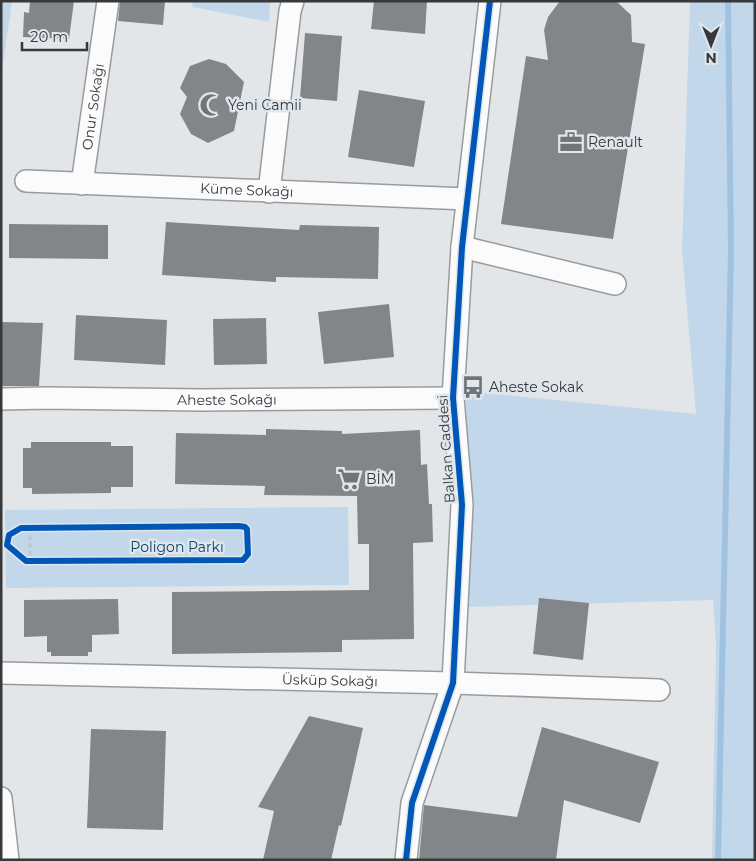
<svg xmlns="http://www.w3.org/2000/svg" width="756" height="861" font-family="Montserrat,sans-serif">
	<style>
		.green { fill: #c3d7ea }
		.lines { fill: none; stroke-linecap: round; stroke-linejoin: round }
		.stream { stroke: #a0c2e1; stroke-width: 6 }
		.building { fill: #838689 }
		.minor-casing { stroke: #999b9e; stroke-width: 24 }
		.path { stroke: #c4c5c6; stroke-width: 3; stroke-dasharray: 5 2.5; stroke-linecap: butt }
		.minor { stroke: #fbfbfc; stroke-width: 21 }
		.cycleway-casing { stroke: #dfe6ec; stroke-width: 9 }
		.cycleway { stroke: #0057b8; stroke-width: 6 }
		.labels { text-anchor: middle; stroke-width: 5; stroke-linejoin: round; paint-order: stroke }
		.poi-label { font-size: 14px; fill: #36383b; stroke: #dfe6ec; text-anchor: start }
		.street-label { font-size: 14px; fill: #36383b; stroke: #dfe6ec }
		.park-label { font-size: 14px; fill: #0d436c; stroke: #dfe6ec }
	</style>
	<rect width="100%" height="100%" fill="#e2e6e9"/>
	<!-- green -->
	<g class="green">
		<polygon points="1,1 12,1 1,79"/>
		<polygon points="192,1 270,1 269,22 193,7"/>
		<polygon points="690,1 755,1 755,860 712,860 716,644 713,600 467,607 466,391 696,414 682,250"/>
		<polygon points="348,507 349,585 6,588 5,510"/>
	</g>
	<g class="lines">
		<!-- stream -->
		<polyline class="stream" points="718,860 731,252 728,1"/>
	</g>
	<!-- building -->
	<g class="building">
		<polygon points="30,1 74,1 69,39 23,37 24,12 29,13"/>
		<polygon points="120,1 165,1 163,25 118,21"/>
		<polygon points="374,1 427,1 425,34 371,29"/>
		<polygon points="560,1 616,1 631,15 632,42 645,44 613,239 501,224 526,56 548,60 544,30 548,17"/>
		<polygon points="305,33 342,36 337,101 300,98"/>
		<polygon points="209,59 226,64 244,82 234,131 208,143 191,134 180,114 187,97 180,88 190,66"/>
		<polygon points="359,90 425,101 414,167 348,157"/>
		<polygon points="166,222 299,230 300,225 379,227 378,279 276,277 276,282 162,275"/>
		<polygon points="9,224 108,225 108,259 9,258"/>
		<polygon points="389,304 394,357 324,364 318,312"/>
		<polygon points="76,315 167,320 165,365 74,360"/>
		<polygon points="266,318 267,364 214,365 213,319"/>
		<polygon points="1,322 43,323 39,386 1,386"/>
		<polygon points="266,429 342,431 342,434 420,430 421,465 427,464 429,504 432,504 433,542 413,543 414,639 342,640 342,652 172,654 172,592 369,590 369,544 358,544 357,496 264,495 265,486 175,484 176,433 266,435"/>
		<polygon points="31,442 111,442 111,446 133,446 133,487 111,487 111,493 32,494 32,488 23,488 23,448 31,448"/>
		<polygon points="539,598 589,603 583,660 533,654"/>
		<polygon points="118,599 119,634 92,635 92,652 88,652 88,656 51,656 51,652 47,652 47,636 24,637 24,600"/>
		<polygon points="309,716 363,728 341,826 339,825 331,860 263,860 274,811 258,807"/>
		<polygon points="542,727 659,762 640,823 564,800 556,860 419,860 424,805 517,817"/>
		<polygon points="91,729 166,731 163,830 87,828"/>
	</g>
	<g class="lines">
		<defs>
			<g id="minor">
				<path id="s1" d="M26,181L467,199"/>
				<path id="s2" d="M82,184L108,1"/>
				<polyline points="269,192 290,11 293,1"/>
				<polyline points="462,247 615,284"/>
				<path id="s3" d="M1,399L47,398L201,400L453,398"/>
				<path id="s4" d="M1,673L453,683L659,690"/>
				<polyline points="1,798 8,860"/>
				<polyline points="406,860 412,803 453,683 462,505 453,398 462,247 490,1"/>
			</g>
		</defs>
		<!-- minor casing -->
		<use href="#minor" class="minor-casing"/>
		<!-- path -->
		<g class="path">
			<polyline points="30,528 30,561"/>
			<polyline points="1,542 7,542"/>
		</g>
		<!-- minor -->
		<use href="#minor" class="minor"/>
		<defs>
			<g id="cycleway">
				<polygon points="239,526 245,527 247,529 248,554 243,560 26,561 7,545 9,535 21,528"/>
				<polyline points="406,860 412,803 453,683 462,505 453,398 462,247 490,1"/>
			</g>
		</defs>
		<!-- cycleway casing -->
		<use href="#cycleway" class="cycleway-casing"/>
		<!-- cycleway -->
		<use href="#cycleway" class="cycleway"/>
	</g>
	<!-- icons -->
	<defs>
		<symbol id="mosque-bare" viewBox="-9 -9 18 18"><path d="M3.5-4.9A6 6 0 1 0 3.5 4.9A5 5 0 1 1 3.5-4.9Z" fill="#727578" stroke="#dfe6ec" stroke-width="2.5" paint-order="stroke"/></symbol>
		<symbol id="office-bare" viewBox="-9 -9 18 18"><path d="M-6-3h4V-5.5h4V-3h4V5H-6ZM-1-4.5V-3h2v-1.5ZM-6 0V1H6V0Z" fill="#727578" stroke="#dfe6ec" stroke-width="2.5" paint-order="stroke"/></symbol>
		<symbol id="bus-bare" viewBox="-9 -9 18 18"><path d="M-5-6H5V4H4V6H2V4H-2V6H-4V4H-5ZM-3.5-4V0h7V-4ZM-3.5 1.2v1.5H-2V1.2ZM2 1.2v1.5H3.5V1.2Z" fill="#727578" stroke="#dfe6ec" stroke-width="2.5" paint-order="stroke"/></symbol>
		<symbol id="supermarket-bare" viewBox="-9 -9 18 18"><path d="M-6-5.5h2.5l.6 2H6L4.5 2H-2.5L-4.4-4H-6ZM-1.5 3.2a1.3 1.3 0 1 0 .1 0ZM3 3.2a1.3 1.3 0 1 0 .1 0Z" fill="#727578" stroke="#dfe6ec" stroke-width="2.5" paint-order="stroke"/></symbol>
	</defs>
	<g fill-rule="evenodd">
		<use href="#mosque-bare" x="195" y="89" width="32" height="32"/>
		<use href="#office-bare" x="555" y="126" width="32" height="32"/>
		<use href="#bus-bare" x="457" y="371" width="32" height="32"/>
		<use href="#supermarket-bare" x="333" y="463" width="32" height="32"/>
	</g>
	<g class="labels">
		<!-- poi labels -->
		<g class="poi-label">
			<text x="228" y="110">Yeni Camii</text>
			<text x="588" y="147">Renault</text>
			<text x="489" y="392">Aheste Sokak</text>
			<text x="366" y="484">BİM</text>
		</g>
		<!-- street labels -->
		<g class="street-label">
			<text dy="5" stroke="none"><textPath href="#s2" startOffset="78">Onur Sokağı</textPath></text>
			<text dy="5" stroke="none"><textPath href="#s1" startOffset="221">Küme Sokağı</textPath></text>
			<text dy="5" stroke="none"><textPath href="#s3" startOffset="226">Aheste Sokağı</textPath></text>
			<text transform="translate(446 449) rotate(-94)" y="5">Balkan Caddesi</text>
			<text dy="5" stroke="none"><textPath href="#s4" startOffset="329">Üsküp Sokağı</textPath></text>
		</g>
		<!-- park labels -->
		<g class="park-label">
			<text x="177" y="552">Poligon Parkı</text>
		</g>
	</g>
	<!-- border -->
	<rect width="756" height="861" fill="none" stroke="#36383b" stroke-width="5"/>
	<!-- north arrow -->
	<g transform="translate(711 45) rotate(180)" stroke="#dfe6ec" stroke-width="4" paint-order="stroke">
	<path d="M0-4L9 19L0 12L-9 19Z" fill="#36383b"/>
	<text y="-8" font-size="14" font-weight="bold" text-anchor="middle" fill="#36383b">N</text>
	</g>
	<!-- scale -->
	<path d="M22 42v8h65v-8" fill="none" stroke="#36383b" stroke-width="2.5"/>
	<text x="30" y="42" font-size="15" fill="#36383b" stroke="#dfe6ec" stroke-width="4" paint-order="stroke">20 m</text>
</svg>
